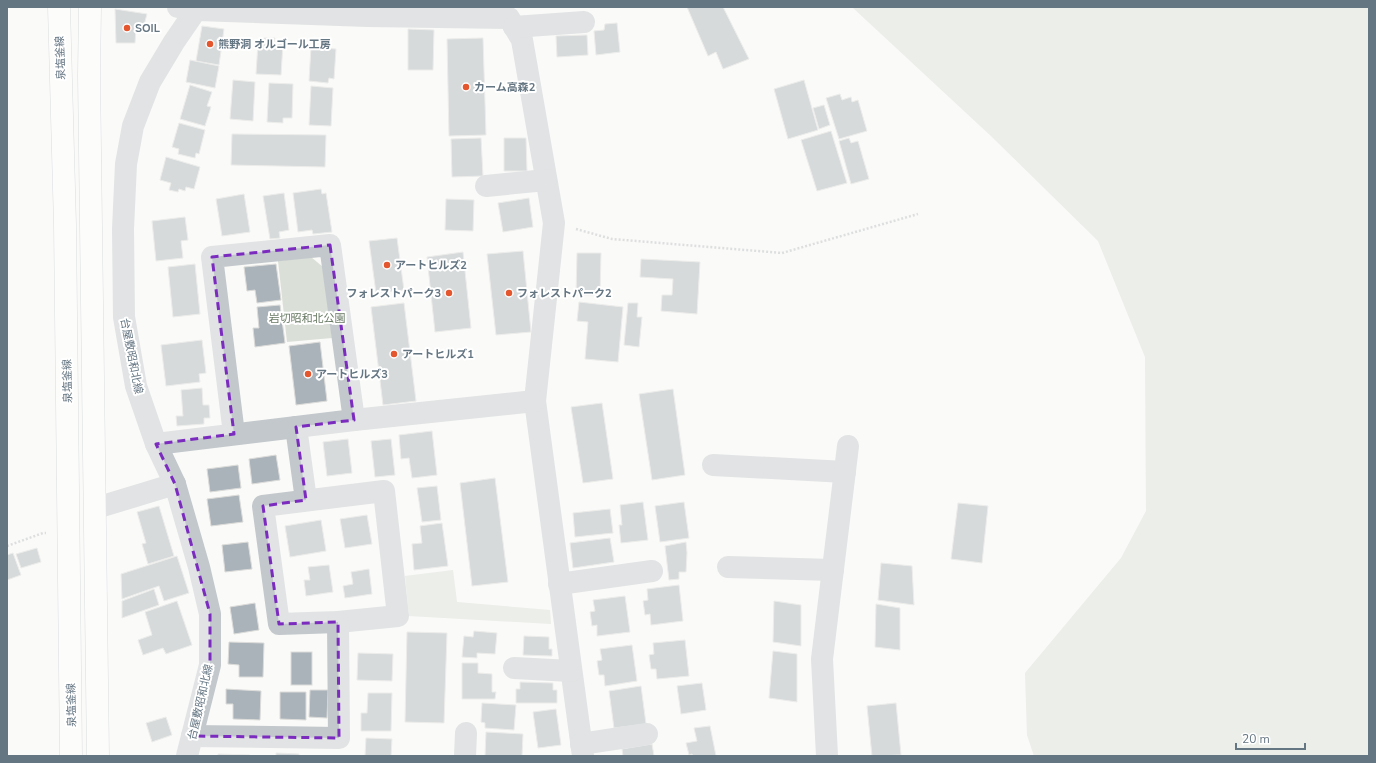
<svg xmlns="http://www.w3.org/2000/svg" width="1376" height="763" font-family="'Nunito Sans','Noto Sans JP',sans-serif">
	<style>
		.green { fill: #dadfd7 }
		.building { fill: #aab3b9; stroke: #dcdcda }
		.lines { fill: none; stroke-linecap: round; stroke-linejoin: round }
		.primary-casing { stroke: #b5babe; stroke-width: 23 }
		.path { stroke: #bbbfc2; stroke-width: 2.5; stroke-dasharray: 2 2; stroke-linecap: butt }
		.street { stroke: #c3c8cc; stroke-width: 22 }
		.primary { stroke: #fff; stroke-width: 22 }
		.marked { fill: none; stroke: #7b2cbf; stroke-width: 3; stroke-dasharray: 8 5; stroke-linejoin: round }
		.poi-dot { fill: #e4572e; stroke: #fff; stroke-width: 1.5 }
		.labels { text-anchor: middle; stroke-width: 4; stroke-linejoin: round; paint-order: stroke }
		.poi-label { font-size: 11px; font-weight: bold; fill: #657683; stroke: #fff; text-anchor: start }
		.street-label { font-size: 11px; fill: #657683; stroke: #fff }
		.park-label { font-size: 11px; fill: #687a64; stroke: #fff }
	</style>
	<rect width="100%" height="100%" fill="#fafaf8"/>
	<!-- green -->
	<g class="green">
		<polygon points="852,7 1369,7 1369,756 1034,756 1027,735 1025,673 1121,558 1146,511 1145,357 1098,241 992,137"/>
		<polygon points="311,257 323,267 332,338 287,342 278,261"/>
		<polygon points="453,570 457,602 550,610 551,624 409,616 405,576"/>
	</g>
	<!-- building -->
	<g class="building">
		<polygon points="687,7 723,7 749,59 723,69 716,52 708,56"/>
		<polygon points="115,9 147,14 143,29 136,28 135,43 116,43"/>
		<polygon points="617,23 620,52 596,55 594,31 604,30 605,24"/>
		<polygon points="202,26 224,29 219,65 196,61"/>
		<polygon points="408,29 434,30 433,70 408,70"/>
		<polygon points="587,35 588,55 557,57 556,36"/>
		<polygon points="264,38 275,38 274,42 283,43 281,75 256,74 258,43 264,44"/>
		<polygon points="483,38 486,135 449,136 447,39"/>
		<polygon points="311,47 336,49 334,79 329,78 328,83 309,81"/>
		<polygon points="190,60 219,66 215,88 186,82"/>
		<polygon points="233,80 255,82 253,121 230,119"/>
		<polygon points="804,80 818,130 788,139 774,89"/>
		<polygon points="269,83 293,84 292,118 283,118 283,123 267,122"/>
		<polygon points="190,85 212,92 207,106 211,107 205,126 180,119"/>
		<polygon points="311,86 333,88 331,126 309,125"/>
		<polygon points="840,94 842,100 851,97 852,102 858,100 867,131 839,139 826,98"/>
		<polygon points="824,105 830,125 819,129 813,108"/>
		<polygon points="179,123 205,130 199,154 196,153 195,158 178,154 179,149 172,147"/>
		<polygon points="831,131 847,183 817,191 801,140"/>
		<polygon points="232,134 326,135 325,167 231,165"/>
		<polygon points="481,138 483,176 452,177 451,139"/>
		<polygon points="504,138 526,138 527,171 504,171"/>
		<polygon points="849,138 851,143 858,141 869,179 851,184 839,141"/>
		<polygon points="166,157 200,167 194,189 186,187 185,191 179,189 178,192 169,190 171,183 160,180"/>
		<polygon points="321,189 322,194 326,193 332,232 313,234 312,230 298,232 293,193"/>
		<polygon points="284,193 289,230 279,232 280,238 270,239 263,196"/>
		<polygon points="244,194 250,232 222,236 216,199"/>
		<polygon points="529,198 533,227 503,232 498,203"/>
		<polygon points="446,199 474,200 473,231 445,230"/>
		<polygon points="185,217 188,240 181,241 183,258 156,261 152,221"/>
		<polygon points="397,238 404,290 376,293 369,241"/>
		<polygon points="523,251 531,332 496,335 487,254"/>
		<polygon points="463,252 471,328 435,332 427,257"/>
		<polygon points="577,253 601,253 600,296 576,295"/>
		<polygon points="641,259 700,262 697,314 661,311 662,295 672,295 673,279 640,277"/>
		<polygon points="195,264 200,314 173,317 168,267"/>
		<polygon points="276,264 281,300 257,303 255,290 247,291 244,267"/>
		<polygon points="579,302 623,307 618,362 585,359 588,322 577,321"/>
		<polygon points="404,303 416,401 383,405 371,307"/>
		<polygon points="628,303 638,303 637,317 642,317 639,347 624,345"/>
		<polygon points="280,305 285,343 255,347 253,328 259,328 257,307"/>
		<polygon points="202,340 206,373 199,374 200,382 166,386 161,345"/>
		<polygon points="320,342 327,401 296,405 289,346"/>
		<polygon points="202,388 203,405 209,405 210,418 204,418 204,424 177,426 176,416 183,416 181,390"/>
		<polygon points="673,389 685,475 652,480 639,394"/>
		<polygon points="602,403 613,479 583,483 571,407"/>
		<polygon points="432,431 437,475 412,478 409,458 401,459 399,435"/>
		<polygon points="348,439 352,473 327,476 323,442"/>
		<polygon points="391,439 395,475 375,477 371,441"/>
		<polygon points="276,455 280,480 252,484 249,459"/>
		<polygon points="238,465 241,488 210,492 207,469"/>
		<polygon points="495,478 508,582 472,586 460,483"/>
		<polygon points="437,486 441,520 422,522 417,488"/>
		<polygon points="239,495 243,522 211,526 207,499"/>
		<polygon points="643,502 648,540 621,543 619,525 622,525 620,505"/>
		<polygon points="684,502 689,538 660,542 655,506"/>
		<polygon points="958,503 988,506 982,563 951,559"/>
		<polygon points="159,506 174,556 148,564 142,544 146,543 137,512"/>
		<polygon points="610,509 613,533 575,537 573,513"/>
		<polygon points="367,515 372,544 345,548 340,519"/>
		<polygon points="321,520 326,551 290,557 285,526"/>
		<polygon points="442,523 448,566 414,570 412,544 422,543 420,526"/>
		<polygon points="610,538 614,562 573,568 570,543"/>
		<polygon points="248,542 252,569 225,572 222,545"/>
		<polygon points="686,542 687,553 686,572 679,572 679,579 669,580 665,546"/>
		<polygon points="37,548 41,562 21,568 16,554"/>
		<polygon points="13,553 21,575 7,580 7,555"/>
		<polygon points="177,556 189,593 164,601 159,586 122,599 121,574"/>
		<polygon points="881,563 912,566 914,605 878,600"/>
		<polygon points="329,565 333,592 306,596 304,580 310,580 308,567"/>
		<polygon points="369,569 372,594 345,598 343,586 353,584 351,572"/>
		<polygon points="679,585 683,621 651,625 650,614 645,615 643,601 648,600 647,589"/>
		<polygon points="154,589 159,605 122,618 122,601"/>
		<polygon points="625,596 630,632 597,636 597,625 592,626 590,612 595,611 593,600"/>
		<polygon points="177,601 192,645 166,654 163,648 143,655 138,640 152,635 145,612"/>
		<polygon points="774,601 801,605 801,646 773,642"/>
		<polygon points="255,603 259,630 234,634 230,607"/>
		<polygon points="876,604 900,608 900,650 875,647"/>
		<polygon points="474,631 497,633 495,654 477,653 477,658 462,657 464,636 473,637"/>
		<polygon points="407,632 447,633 444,723 405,722"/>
		<polygon points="524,636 549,637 549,649 552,649 552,656 523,655"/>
		<polygon points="685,640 689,676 657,679 656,669 651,669 649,655 654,654 653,643"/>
		<polygon points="229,642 264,643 263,677 239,677 239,665 228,664"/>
		<polygon points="632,645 637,681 605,686 604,675 599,675 597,661 602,660 600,649"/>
		<polygon points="773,651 797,654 797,702 769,698"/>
		<rect x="291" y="652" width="21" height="33"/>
		<polygon points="358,653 393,654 392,681 357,680"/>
		<polygon points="462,663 478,663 478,673 492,674 492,692 496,692 495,699 462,699"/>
		<polygon points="520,682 553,683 553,690 557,690 557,703 516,703 516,689 520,689"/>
		<polygon points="702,683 706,710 681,714 677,686"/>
		<polygon points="641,686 646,724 614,728 609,691"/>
		<polygon points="226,689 261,691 260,720 233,719 233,704 226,704"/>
		<polygon points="310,690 328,690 327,718 309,717"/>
		<polygon points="280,692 306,692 306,720 280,719"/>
		<polygon points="368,693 392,693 391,731 361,731 361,713 367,713"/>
		<polygon points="482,703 516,705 514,730 485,728 485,723 481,722"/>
		<polygon points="896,703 901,755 872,756 867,706"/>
		<polygon points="556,709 561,745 538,748 533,712"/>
		<polygon points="166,717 172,735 152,742 146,723"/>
		<polygon points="710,726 716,756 693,756 692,754 689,755 686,743 697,741 694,728"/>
		<polygon points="486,732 523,734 522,756 485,756"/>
		<polygon points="366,738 392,739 391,756 365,756"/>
		<polygon points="652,744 654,756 623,756 622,749"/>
		<polygon points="276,753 299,754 299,756 276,756"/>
		<polygon points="218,754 250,755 250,756 218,756"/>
	</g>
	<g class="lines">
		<defs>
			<g id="primary">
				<polyline points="59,7 65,225 71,756"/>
				<polyline points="90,7 89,75 98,756"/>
			</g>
		</defs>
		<!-- primary casing -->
		<use href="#primary" class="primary-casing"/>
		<!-- path -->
		<g class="path">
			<polyline points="576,229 612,239 782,253 918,214"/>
			<polyline points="7,546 43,533 46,533"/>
		</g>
		<!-- street -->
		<g class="street">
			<polyline points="178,7 197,10 368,16 509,18 522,40 554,223 535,401 583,756"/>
			<polyline points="514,27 584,22"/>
			<polyline points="486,186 546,180"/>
			<polyline points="296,427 306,500"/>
			<polyline points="234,434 212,257 330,245 354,420"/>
			<polyline points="156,444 354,420 535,401"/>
			<polyline points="713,465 845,472"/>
			<polygon points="384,491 398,616 338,622 279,624 263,506"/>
			<polyline points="96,508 175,484"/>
			<polyline points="728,567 833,570"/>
			<polyline points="559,584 652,571"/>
			<polyline points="514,668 571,671"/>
			<polyline points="192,736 339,738 338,622"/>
			<polyline points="581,744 647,734"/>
			<polyline points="187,756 210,665 210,614 199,567 175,484 156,444 136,386 124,317 123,229 126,164 133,126 150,82 174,42 198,7"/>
			<polyline points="465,756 466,733"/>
			<polyline points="827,756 822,659 848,446"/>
		</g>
		<!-- primary -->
		<use href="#primary" class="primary"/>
	</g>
	<!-- marked area -->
	<path d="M0 0H1376V763H0ZM330,245L354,420L296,427L306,500L263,506L279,624L338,622L339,738L192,736L210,665V614L175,484L156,444L234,434L212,257Z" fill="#fafaf8" fill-opacity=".55" fill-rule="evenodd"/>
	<path class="marked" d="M330,245L354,420L296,427L306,500L263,506L279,624L338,622L339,738L192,736L210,665V614L175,484L156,444L234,434L212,257Z"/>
	<!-- markers -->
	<g class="poi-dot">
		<circle cx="127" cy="28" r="4"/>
		<circle cx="210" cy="44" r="4"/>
		<circle cx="466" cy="87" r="4"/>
		<circle cx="387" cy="265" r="4"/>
		<circle cx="449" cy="293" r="4"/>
		<circle cx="509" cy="293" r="4"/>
		<circle cx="394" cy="354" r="4"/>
		<circle cx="308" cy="374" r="4"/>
	</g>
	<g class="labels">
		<!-- poi labels -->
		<g class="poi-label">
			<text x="135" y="32">SOIL</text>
			<text x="218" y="48">熊野洞 オルゴール工房</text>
			<text x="474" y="91">カーム高森2</text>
			<text x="395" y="269">アートヒルズ2</text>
			<text x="441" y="297" text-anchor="end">フォレストパーク3</text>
			<text x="517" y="297">フォレストパーク2</text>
			<text x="402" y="358">アートヒルズ1</text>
			<text x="316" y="378">アートヒルズ3</text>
		</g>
		<!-- street labels -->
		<g class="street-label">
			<text transform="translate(60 58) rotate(-92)" y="4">泉塩釜線</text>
			<text transform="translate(132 356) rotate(79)" y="4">台屋敷昭和北線</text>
			<text transform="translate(67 381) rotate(-91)" y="4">泉塩釜線</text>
			<text transform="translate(200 702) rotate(-77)" y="4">台屋敷昭和北線</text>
			<text transform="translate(71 705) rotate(-91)" y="4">泉塩釜線</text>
		</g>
		<!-- park labels -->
		<g class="park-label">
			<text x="307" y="322">岩切昭和北公園</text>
		</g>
	</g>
	<!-- border -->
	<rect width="1376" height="763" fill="none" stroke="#657683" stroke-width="16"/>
	<!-- scale -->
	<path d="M1236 743v6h69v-6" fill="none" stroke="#657683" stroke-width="2"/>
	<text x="1242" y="743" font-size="12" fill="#657683" stroke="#ffffff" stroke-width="3" paint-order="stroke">20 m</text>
</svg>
